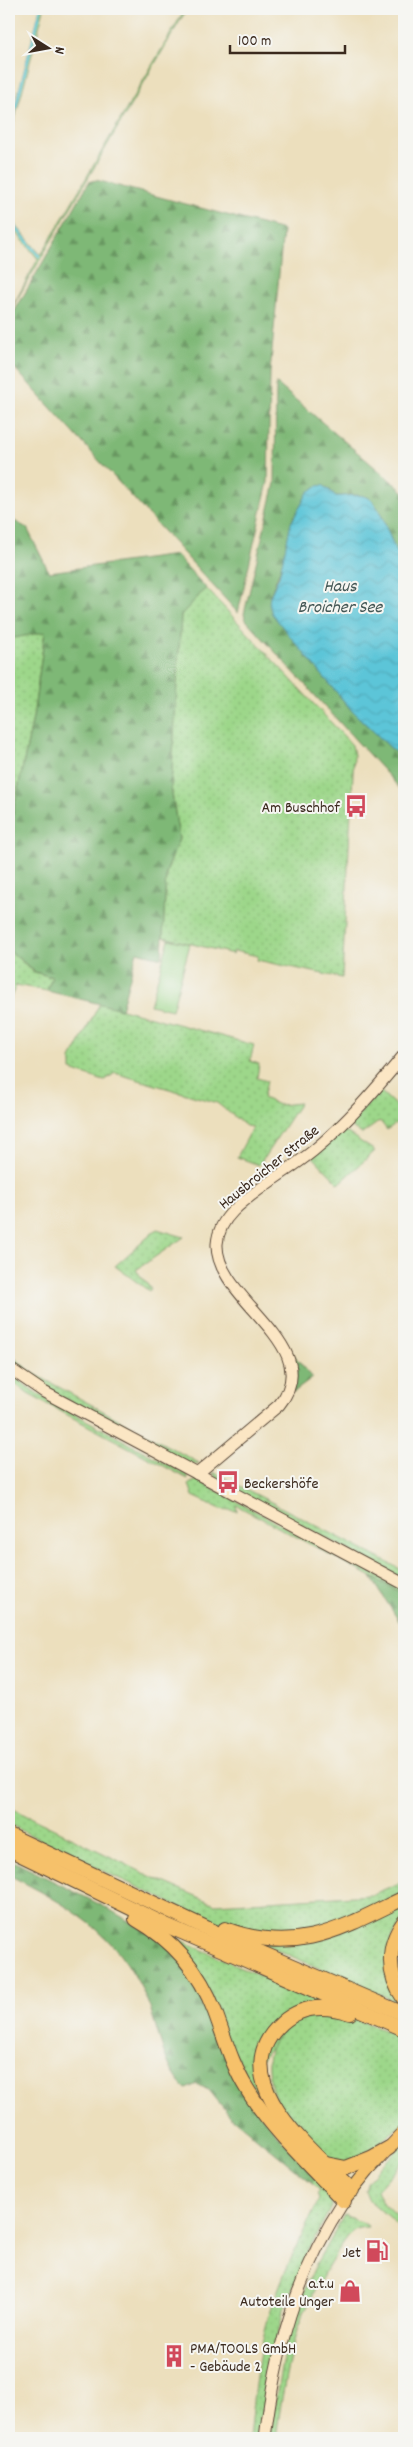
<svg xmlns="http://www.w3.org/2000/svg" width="413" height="2447" font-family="Dekko,sans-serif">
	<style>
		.green { fill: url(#green-dots); stroke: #6c8054 }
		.forest { fill: url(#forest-firs); stroke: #5c714a }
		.pitch { fill: #9dd78a; stroke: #6c8054 }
		.water { fill: url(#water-waves); stroke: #4c787b }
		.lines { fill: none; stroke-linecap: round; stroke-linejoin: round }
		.stream { stroke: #5cc5d8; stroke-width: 2.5 }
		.secondary-casing { stroke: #564536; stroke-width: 13 }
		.primary-casing { stroke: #564536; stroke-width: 14 }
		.highway-casing { stroke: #564536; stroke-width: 16 }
		.secondary { stroke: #fbe6c4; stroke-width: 11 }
		.primary { stroke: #f6c16b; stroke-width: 12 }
		.highway { stroke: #f6c16b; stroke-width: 14 }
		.labels { text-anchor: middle; stroke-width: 4; stroke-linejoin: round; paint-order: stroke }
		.poi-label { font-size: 16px; fill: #3b2a1e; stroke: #f6f6f2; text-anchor: end }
		.street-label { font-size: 16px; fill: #3b2a1e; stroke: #f6f6f2 }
		.water-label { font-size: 18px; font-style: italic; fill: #455856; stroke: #f6f6f2 }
	</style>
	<defs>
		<pattern id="green-dots" width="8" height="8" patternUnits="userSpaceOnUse" patternTransform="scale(1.25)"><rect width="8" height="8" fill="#9dd78a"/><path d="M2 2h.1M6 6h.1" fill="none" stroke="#88b977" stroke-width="1.8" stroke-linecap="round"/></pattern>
		<pattern id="forest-firs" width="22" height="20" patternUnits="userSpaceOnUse" patternTransform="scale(1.25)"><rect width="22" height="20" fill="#7eb876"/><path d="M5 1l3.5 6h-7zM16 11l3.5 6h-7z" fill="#689660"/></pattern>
		<pattern id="water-waves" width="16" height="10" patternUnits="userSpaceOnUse" patternTransform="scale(1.25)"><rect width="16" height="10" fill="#5cc5d8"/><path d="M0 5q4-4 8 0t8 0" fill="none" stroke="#51a9b9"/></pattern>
	</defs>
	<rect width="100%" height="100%" fill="#f6f6f2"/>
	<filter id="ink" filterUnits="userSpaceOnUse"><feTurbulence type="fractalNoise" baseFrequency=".02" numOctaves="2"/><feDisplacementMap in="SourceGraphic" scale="10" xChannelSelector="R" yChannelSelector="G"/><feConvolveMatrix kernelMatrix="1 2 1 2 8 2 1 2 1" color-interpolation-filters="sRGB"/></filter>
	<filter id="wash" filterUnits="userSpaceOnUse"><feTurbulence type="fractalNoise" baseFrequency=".0096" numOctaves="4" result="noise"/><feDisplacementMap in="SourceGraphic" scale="20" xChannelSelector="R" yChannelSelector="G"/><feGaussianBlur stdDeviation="1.12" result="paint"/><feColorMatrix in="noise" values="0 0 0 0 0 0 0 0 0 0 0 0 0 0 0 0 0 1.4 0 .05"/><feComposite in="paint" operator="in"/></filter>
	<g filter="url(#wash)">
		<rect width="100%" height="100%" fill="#ecdfbd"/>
		<!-- green -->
		<g class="green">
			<polygon points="40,9 44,9 9,141 9,128"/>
			<polygon points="185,9 187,9 9,313 38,259 9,223 9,217 41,255"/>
			<polygon points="206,588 352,745 354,755 342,978 257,960 258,956 234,951 233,954 163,937 166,873 179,839 171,787 181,614"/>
			<polygon points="45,631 33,718 9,832 9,639"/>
			<polygon points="9,950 34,972 52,977 47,991 16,985 9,1002"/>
			<polygon points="100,1003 254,1045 250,1061 259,1064 257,1078 267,1081 263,1098 279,1105 300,1103 259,1165 237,1157 253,1127 246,1126 217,1103 115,1073 104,1081 71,1070 71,1059"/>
			<polygon points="380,1091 404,1113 404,1117 387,1130 380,1121 362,1134 349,1125"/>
			<polygon points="343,1130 375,1151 339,1184 313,1157"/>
			<polygon points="157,1229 184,1237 136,1270 151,1289 149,1291 115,1266"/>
			<polygon points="9,1353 31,1372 199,1463 192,1465 33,1382 9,1363"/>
			<polygon points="9,1374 38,1394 187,1475 188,1479 28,1394 9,1379"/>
			<polygon points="213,1472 404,1571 404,1580 216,1479"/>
			<polygon points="197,1480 404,1590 404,1594 236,1505 237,1511 221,1509 193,1496 189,1484"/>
			<path d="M9,1807L154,1878L215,1904L371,1895L404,1881V1893C366,1911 327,1933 283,1935C234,1936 189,1911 146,1891C100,1870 54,1847 9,1824Z"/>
			<polygon points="404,1901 404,1918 391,1940 404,2005 254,1940 275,1941"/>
			<polygon points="167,1934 321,2003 300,2008 259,2062 284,2123 264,2106"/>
			<path d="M318,2012C349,2015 376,2026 404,2039V2123L355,2162L333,2163C318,2149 283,2117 276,2099C257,2055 272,2024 318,2012Z"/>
			<polygon points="404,2142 404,2160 377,2190 384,2204 404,2223 404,2231 368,2199 365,2191 368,2181"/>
			<path d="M315,2178L329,2193L331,2207L306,2255L283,2312L271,2366L260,2438H249C254,2391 258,2343 275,2298C287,2264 304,2232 319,2199L317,2193L320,2191L311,2182Z"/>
			<path d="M344,2215L367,2225L368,2227C363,2227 357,2228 353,2231C340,2242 302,2312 297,2330C287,2365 281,2402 276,2438H269L285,2346L303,2293L317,2262Z"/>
		</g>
		<!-- forest -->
		<g class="forest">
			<polygon points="96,180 283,230 270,373 268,482 238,613 9,362 9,321 89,182"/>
			<path d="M276,383L404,492V561C389,548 383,503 367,497C358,493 346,497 336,496L327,487L281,567L270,596L293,640L353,712L395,752L404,765V793L246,620L244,614L275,483Z"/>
			<polygon points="9,518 27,528 49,572 176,555 206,588 181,615 171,787 179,839 166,873 162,958 137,952 121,1009 47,991 52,977 35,972 9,950 9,832 33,718 45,632 9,639"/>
			<polygon points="287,1347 313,1378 294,1392 292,1391"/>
			<polygon points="371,1577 404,1594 404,1629"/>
			<path d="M9,1859L107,1908L165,1943L197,1982L246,2098L315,2178L311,2182L230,2116L209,2090L197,2084L186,2089C161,2066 159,2026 145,1996C117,1932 68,1905 9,1875Z"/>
		</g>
		<!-- pitch -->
		<polygon class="pitch" points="169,939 190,944 172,1010 150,1005"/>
		<!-- water -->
		<path class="water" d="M323,485L336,496C346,497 358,493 367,497C383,503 389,548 404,561V765L395,752L353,712L293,640L272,614L269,604L270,596L279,576L291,523L308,492L317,486Z"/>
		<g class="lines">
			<!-- stream -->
			<g class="stream">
				<polyline points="9,133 41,9"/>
				<polyline points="9,219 39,256"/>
			</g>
		</g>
	</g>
	<g filter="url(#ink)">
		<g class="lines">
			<defs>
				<g id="secondary">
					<polyline points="9,1368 44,1392 404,1584"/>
					<path d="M197,1474L279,1405C328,1346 215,1300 217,1244C218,1231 224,1220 233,1211C256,1188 287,1172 313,1151C347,1123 376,1089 404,1055"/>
					<path d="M265,2438C275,2352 296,2274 344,2201"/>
				</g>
				<polyline id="primary" points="347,2196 368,2170 404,2132"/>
				<g id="highway">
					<polyline points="9,1835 236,1942 404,2014"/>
					<polyline points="9,1849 168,1926 404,2029"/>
					<path d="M136,1919C173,1940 200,1972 215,2012C225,2039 232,2065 247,2089C271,2129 312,2167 344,2201"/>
					<path d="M404,1922C386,1946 387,1975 404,1999"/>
					<path d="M225,1929C297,1956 342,1928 404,1898"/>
					<path d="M350,2013C326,2005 302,2005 282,2023C220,2079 314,2152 352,2190"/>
					<polyline points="326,2164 346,2168 371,2158 389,2148"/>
				</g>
			</defs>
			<!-- secondary casing -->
			<use href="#secondary" class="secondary-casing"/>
			<!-- primary casing -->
			<use href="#primary" class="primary-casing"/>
			<!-- highway casing -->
			<use href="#highway" class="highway-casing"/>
			<!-- secondary -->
			<use href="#secondary" class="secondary"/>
			<!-- primary -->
			<use href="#primary" class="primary"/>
			<!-- highway -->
			<use href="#highway" class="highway"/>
		</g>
	</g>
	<!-- icons -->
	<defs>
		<symbol id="bus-bare" viewBox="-9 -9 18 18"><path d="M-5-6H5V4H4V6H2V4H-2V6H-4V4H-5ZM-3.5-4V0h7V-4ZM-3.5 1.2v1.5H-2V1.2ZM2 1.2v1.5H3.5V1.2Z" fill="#d1495b" stroke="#f6f6f2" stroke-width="2.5" paint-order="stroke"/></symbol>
		<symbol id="fuel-bare" viewBox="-9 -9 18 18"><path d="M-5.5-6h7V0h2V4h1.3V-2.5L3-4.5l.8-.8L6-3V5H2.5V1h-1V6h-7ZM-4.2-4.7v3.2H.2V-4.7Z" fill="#d1495b" stroke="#f6f6f2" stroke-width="2.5" paint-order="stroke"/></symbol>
		<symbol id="shop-bare" viewBox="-9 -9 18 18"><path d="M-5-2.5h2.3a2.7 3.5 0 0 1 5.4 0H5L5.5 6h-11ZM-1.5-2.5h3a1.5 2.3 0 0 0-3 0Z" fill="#d1495b" stroke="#f6f6f2" stroke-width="2.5" paint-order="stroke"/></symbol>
		<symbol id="building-bare" viewBox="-9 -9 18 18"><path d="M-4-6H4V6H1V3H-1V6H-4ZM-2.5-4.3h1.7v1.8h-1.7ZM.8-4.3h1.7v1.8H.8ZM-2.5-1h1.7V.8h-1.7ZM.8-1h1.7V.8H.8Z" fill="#d1495b" stroke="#f6f6f2" stroke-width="2.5" paint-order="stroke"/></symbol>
	</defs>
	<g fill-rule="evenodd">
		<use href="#bus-bare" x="340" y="790" width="32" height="32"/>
		<use href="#bus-bare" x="212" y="1466" width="32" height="32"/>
		<use href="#fuel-bare" x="361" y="2235" width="32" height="32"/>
		<use href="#shop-bare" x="334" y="2275" width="32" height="32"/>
		<use href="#building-bare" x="158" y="2340" width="32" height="32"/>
	</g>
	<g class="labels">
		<!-- poi labels -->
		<g class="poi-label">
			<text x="340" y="812">Am Buschhof</text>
			<text x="244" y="1488" text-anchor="start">Beckershöfe</text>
			<text x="361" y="2257">Jet</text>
			<text x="334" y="2288">a.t.u<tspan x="334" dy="18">Autoteile Unger</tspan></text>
			<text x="190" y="2353" text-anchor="start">PMA/TOOLS GmbH<tspan x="190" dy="18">- Gebäude 2</tspan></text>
		</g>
		<!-- street labels -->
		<g class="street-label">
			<text transform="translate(268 1166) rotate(-39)" y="6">Hausbroicher Straße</text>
		</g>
		<!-- water labels -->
		<g class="water-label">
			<text x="340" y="591">Haus<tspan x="340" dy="21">Broicher See</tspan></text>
		</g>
	</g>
	<!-- margin -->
	<rect width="413" height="2447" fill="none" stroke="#f6f6f2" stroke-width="30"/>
	<!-- north arrow -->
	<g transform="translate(48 48) rotate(101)" stroke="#f6f6f2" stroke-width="4" paint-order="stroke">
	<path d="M0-4L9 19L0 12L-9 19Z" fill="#3b2a1e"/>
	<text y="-8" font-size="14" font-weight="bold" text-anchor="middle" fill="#3b2a1e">N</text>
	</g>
	<!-- scale -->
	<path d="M230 45v8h115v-8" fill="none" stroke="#3b2a1e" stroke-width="2.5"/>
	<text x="238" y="45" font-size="15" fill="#3b2a1e" stroke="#f6f6f2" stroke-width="4" paint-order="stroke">100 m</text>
</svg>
